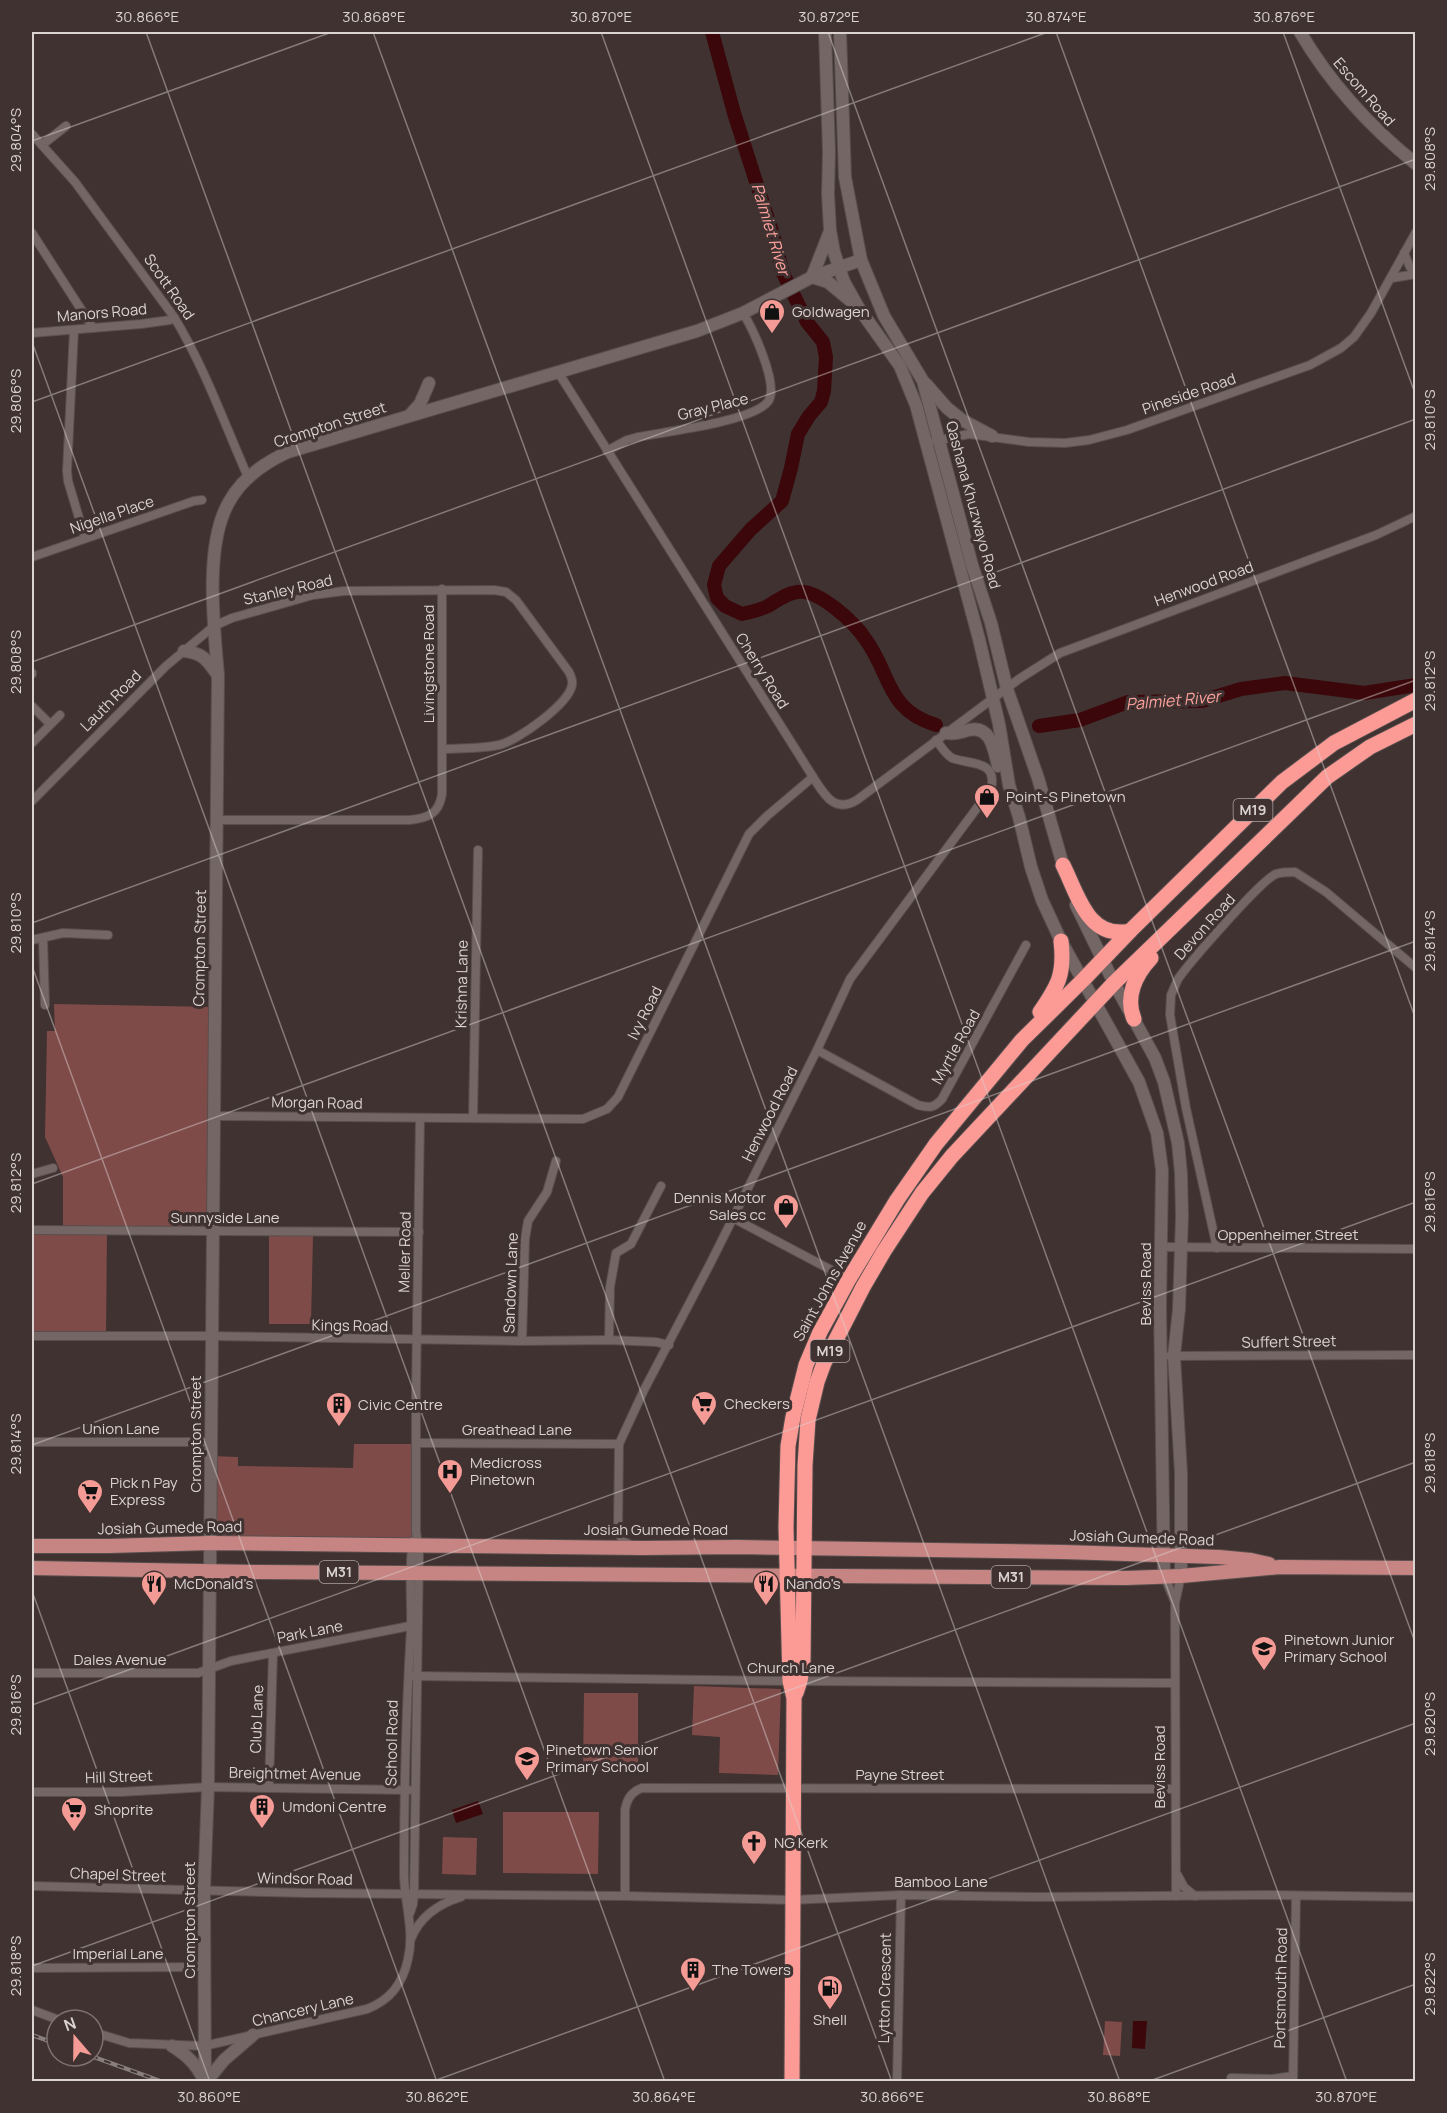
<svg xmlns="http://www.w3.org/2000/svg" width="1447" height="2113" font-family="Manrope,sans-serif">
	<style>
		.green { fill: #7f4b49 }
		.water { fill: #3b070a }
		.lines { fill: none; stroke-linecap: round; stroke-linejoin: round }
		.river { stroke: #3b070a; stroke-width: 14 }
		.street-casing { stroke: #584e4d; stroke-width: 10 }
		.secondary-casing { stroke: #584e4d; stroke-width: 14 }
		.primary-casing { stroke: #584e4d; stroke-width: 16 }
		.highway-casing { stroke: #584e4d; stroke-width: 17 }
		.street { stroke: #746665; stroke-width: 8 }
		.secondary { stroke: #746665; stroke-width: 12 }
		.primary { stroke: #c68582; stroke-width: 14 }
		.highway { stroke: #fc9a95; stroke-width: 15 }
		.rail-casing { stroke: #897e7e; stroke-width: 4.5 }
		.rail { stroke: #3f3231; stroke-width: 2; stroke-dasharray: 7; stroke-linecap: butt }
		.ticks { fill: none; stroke: #dbd2d2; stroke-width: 1.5; stroke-opacity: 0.45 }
		.labels { text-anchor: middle; stroke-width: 6; stroke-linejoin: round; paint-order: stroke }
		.shield { fill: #3f3231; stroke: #aca2a2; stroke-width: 1.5 }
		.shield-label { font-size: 14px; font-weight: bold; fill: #dbd2d2 }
		.street-label { font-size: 15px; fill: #dbd2d2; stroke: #3f3231 }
		.poi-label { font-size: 15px; fill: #dbd2d2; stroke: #3f3231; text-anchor: start }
		.water-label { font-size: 16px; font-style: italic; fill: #ffa29d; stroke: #3f3231 }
		.neatline { fill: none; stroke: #dbd2d2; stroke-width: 2 }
		.ticks-label { font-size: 15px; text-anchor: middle; fill: #dbd2d2 }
	</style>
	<rect width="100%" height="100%" fill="#3f3231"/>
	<!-- green -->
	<g class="green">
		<polygon points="54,1004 214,1007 212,1231 107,1230 106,1337 32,1336 32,1230 63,1230 63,1177 45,1137 47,1031 55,1031"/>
		<polygon points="269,1235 313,1236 311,1324 269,1324"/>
		<polygon points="354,1444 415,1444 415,1543 209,1542 211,1456 238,1457 238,1466 353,1468"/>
		<polygon points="694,1686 781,1689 778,1775 719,1773 720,1737 692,1735"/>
		<polygon points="584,1693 638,1693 638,1771 583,1770"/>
		<polygon points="503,1812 599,1812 598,1874 503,1873"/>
		<polygon points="443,1837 477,1838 476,1875 442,1874"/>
		<polygon points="1105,2021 1122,2022 1120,2056 1103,2055"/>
	</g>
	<!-- water -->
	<g class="water">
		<polygon points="478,1801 483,1814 456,1823 452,1810"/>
		<polygon points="1133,2021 1147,2021 1145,2049 1132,2048"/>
	</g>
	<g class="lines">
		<!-- river -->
		<g class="river">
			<path d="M712,32L734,113L776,244L782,271L807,322L823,342L826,357L824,391L821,402L809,416L798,434L791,468L782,501L751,529L719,566L714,585L717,598L725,606L742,614C750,612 760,610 768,606C778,600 785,594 797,592C818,588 855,623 866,640C891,674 886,710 936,725"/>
			<polyline points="1039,726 1080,720 1128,702 1202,701 1241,689 1285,683 1364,693 1416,685"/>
		</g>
		<defs>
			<g id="street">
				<path d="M32,134L75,182L174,317C205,368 224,423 248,477"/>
				<polyline points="42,145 66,126"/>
				<polyline points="32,233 93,328"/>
				<polyline points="1404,253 1410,267 1416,272"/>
				<polyline points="1392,278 1416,274"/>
				<polyline points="74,330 67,471 68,481 85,538"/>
				<polyline points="32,333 141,324 170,320 174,317"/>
				<path d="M558,372L813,777C824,794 834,814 857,800L1019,679L1060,653L1376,535L1416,516"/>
				<polyline points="935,441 969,434 1029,442 1065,443 1089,440 1127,430 1310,365 1341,348 1354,337 1371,313 1416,232"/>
				<path d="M607,451L627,440L638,437C664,432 758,421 769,400C778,383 753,329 743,313"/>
				<polyline points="32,557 194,501 202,500"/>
				<polyline points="32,674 32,673"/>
				<polyline points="32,706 50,724"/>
				<polyline points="32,743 60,715"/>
				<path d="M32,801L166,666L214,626L232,618L313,595L344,591L494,590L506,592L516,600L569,672C571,676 573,680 572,685C569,704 517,741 499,745C481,749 461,748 443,749"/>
				<path d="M217,820H410C428,818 439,814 442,794V589"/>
				<polyline points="43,938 45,1005"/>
				<polyline points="32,940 63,933 108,935"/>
				<path d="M817,1050L918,1105C930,1108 934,1108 942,1099L1026,945"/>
				<polyline points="213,1116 583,1119 607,1109 618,1097 749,834 767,816 813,777"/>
				<polyline points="473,1118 478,850"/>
				<polyline points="32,1174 53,1168"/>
				<polyline points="733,1218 852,1281"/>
				<polyline points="32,1230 419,1232"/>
				<polyline points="1160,1247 1416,1249"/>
				<path d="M1217,1248L1186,1108L1170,1015L1171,995L1178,979C1190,962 1261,880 1276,874C1282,872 1289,872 1295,872L1326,892L1416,968"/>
				<polyline points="32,1336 211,1336 522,1341 609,1340 656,1342 669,1345"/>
				<polyline points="609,1340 610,1287 616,1253 631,1244 661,1186"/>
				<polyline points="522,1341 525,1239 528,1221 547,1192 556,1161"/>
				<polyline points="1170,1356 1416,1355"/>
				<polyline points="32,1442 211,1442"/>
				<polyline points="416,1443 619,1444"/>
				<path d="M633,1546L623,1541L618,1532L619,1444L644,1390L711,1262L817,1050L850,979L991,789C998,759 969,765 952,758C945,754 941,746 936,740"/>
				<polyline points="1164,1575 1175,1602"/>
				<polyline points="32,1673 198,1673 231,1661 415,1625"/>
				<polyline points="414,1676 790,1681 1175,1683"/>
				<polyline points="269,1786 273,1653"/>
				<polyline points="32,1792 121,1792 208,1787 409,1790"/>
				<polyline points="1177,1874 1184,1887 1195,1896"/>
				<polyline points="32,1886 306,1893 625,1896 792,1900 901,1895 1040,1897 1263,1895 1416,1897"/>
				<path d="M625,1896V1810C627,1799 631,1792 642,1788L1175,1789"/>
				<polyline points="1176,1896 1175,1603 1181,1576"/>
				<polyline points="410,1913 413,1904 414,1894 419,1553 416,1531 416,1391 420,1118"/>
				<path d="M411,1939C420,1916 438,1904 461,1897"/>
				<polyline points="32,1968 204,1967"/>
				<polyline points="32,2010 59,2020"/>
				<path d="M93,2032L129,2043L204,2046L367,2009C391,2000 403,1983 408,1959C415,1930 404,1902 404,1874C404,1792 406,1710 411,1628C412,1600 408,1569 413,1541"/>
				<polyline points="1231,2078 1272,2079 1293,2076"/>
				<polyline points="897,2082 901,1895"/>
				<polyline points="1293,2082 1296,1896"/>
			</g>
			<g id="secondary">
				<polyline points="825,32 829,152 828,194 830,230 834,252 844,282 858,307 900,366 916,405 979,639 999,724 1009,785 1019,817 1031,867 1042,900 1061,941 1139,1082 1157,1133 1162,1170 1160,1308 1164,1575"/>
				<polyline points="840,32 845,177 861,260 884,316 923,381 972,565 991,623 1007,689 1038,778 1065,872"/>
				<path d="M1300,32C1330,83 1369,126 1416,164"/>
				<polyline points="812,277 828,282 851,301"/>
				<polyline points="812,277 830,231"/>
				<polyline points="926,384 947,408 962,420 992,436"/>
				<polyline points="410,415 420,404 429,383"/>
				<path d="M184,651C203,653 207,660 217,674"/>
				<path d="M946,733C955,735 960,732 969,730C991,725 994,750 998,766"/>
				<polyline points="1076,905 1114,983 1155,1058 1164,1082 1178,1143 1181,1173 1182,1216 1179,1309 1174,1356 1181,1473 1181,1576"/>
				<path d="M172,2046C187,2055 196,2064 204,2080"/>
				<path d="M205,2082L204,1891L208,1787L218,675C214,627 204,545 229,502C242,478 264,463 288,452L697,331L743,313L812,277L861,260"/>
				<polyline points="206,2082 224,2060 253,2035"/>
			</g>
			<g id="primary">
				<polyline points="32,1546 109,1546 210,1543 642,1548 737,1547 1064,1552 1219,1557 1251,1560 1269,1564"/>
				<polyline points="32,1568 260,1572 1126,1578 1181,1576 1280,1567 1416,1568"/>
			</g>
			<g id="highway">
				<path d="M1063,865C1078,895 1088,940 1130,931"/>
				<path d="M1040,1012C1058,986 1065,974 1061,941"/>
				<path d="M1134,1019C1125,997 1135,975 1151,958"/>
				<polyline points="796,1693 800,1681 803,1662 805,1465 808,1420 817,1382 824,1363 863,1287 884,1251 922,1193 952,1156 1114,983 1327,777 1370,747 1416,724"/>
				<polyline points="792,2082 794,1698 790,1681 786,1527 788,1446 793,1417 806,1365 820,1332 849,1279 897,1200 936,1144 1022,1040 1083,980 1130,931 1282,782 1334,743 1416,700"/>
			</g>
		</defs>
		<!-- street casing -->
		<use href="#street" class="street-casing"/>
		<!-- secondary casing -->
		<use href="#secondary" class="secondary-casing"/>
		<!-- primary casing -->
		<use href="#primary" class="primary-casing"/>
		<!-- highway casing -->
		<use href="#highway" class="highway-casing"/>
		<!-- street -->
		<use href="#street" class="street"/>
		<!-- secondary -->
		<use href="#secondary" class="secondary"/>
		<!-- primary -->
		<use href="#primary" class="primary"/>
		<!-- highway -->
		<use href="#highway" class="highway"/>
		<defs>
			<g id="rail">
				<polyline points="32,2035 57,2044"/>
				<polyline points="91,2056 163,2082"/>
			</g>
		</defs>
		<!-- rail casing -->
		<use href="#rail" class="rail-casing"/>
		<!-- rail -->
		<use href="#rail" class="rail"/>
	</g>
	<!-- ticks -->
	<path class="ticks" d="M146,32L892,2082M373,32L1120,2082M601,32L1347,2082M828,32L1416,1645M1056,32L1416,1020M1283,32L1416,396M32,141L332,32M32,342L665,2082M32,402L1048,32M32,662L1416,159M32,923L1416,419M32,966L437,2082M32,1184L1416,680M32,1445L1416,941M32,1591L210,2082M32,1705L1416,1202M32,1966L1416,1462M431,2082L1416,1723M1147,2082L1416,1984"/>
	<!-- icons -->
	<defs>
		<symbol id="shop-pin" viewBox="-11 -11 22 30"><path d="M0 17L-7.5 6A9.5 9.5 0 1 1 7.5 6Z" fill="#f59b96" stroke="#3f3231"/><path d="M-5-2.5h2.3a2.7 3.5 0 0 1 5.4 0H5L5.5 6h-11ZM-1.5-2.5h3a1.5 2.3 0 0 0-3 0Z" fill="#111"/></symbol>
		<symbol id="supermarket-pin" viewBox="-11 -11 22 30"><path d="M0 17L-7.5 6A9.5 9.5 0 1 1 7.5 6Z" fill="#f59b96" stroke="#3f3231"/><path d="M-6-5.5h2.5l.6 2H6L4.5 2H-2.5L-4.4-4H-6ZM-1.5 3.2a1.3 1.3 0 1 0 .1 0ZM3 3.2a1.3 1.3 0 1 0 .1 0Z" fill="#111"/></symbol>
		<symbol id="building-pin" viewBox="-11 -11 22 30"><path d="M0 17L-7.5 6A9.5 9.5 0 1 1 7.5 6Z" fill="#f59b96" stroke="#3f3231"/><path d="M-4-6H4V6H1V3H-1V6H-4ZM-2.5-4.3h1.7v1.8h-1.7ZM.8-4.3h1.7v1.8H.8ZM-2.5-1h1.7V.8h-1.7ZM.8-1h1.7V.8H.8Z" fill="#111"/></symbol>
		<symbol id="hospital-pin" viewBox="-11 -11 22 30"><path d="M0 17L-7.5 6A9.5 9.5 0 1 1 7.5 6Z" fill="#f59b96" stroke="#3f3231"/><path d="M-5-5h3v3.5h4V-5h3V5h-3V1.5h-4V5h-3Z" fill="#111"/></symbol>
		<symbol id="restaurant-pin" viewBox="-11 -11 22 30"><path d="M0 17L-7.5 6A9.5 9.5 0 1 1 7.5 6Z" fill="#f59b96" stroke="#3f3231"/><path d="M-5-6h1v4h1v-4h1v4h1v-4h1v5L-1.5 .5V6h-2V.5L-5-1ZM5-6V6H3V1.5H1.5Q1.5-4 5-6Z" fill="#111"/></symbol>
		<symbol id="school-pin" viewBox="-11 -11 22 30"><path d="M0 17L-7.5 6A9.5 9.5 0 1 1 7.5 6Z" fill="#f59b96" stroke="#3f3231"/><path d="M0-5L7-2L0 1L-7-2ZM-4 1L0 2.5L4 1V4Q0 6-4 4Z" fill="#111"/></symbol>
		<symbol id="church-pin" viewBox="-11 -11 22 30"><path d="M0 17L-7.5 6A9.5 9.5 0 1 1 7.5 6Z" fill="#f59b96" stroke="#3f3231"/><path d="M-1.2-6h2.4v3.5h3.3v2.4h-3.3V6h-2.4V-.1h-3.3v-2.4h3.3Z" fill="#111"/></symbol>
		<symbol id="fuel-pin" viewBox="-11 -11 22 30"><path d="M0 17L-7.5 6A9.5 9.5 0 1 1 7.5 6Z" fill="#f59b96" stroke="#3f3231"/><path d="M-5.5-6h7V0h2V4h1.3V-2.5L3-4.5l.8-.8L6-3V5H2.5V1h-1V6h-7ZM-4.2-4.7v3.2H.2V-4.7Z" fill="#111"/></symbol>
	</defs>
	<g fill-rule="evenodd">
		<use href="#shop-pin" x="757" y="297" width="30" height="40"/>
		<use href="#shop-pin" x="972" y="782" width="30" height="40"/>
		<use href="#shop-pin" x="771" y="1192" width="30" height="40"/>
		<use href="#supermarket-pin" x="689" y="1389" width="30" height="40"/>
		<use href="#building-pin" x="324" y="1390" width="30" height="40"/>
		<use href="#hospital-pin" x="435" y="1457" width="30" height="40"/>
		<use href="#supermarket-pin" x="75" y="1477" width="30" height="40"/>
		<use href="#restaurant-pin" x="139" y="1569" width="30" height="40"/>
		<use href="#restaurant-pin" x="751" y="1569" width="30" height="40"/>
		<use href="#school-pin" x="1249" y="1634" width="30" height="40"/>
		<use href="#school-pin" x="512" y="1744" width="30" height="40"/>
		<use href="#building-pin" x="247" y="1792" width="30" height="40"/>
		<use href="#supermarket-pin" x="59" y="1795" width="30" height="40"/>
		<use href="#church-pin" x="739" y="1828" width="30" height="40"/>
		<use href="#building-pin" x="678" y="1955" width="30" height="40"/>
		<use href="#fuel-pin" x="815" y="1973" width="30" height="40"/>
	</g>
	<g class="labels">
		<!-- shield labels -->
		<g class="shield">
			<rect x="1233.5" y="799" width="39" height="22" rx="4.5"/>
			<rect x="810.5" y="1340" width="39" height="22" rx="4.5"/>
			<rect x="319.5" y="1561" width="39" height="22" rx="4.5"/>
			<rect x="991.5" y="1566" width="39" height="22" rx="4.5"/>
		</g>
		<g class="shield-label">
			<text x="1253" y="815">M19</text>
			<text x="830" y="1356">M19</text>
			<text x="339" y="1577">M31</text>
			<text x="1011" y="1582">M31</text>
		</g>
		<!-- street labels -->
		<g class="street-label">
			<text transform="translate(1364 92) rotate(49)" y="5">Escom Road</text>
			<text transform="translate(169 287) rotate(55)" y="5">Scott Road</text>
			<text transform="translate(102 313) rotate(-5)" y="5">Manors Road</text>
			<text transform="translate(1189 394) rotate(-19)" y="5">Pineside Road</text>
			<text transform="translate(713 407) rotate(-14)" y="5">Gray Place</text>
			<text transform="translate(330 425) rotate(-18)" y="5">Crompton Street</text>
			<text transform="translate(973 505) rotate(75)" y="5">Qashana Khuzwayo Road</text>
			<text transform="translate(112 515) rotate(-19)" y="5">Nigella Place</text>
			<text transform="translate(1204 584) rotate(-20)" y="5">Henwood Road</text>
			<text transform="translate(288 590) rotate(-13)" y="5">Stanley Road</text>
			<text transform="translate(429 664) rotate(-90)" y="5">Livingstone Road</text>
			<text transform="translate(762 671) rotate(58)" y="5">Cherry Road</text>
			<text transform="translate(111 701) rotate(-45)" y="5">Lauth Road</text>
			<text transform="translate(1205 927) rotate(-48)" y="5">Devon Road</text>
			<text transform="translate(200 948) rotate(-89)" y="5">Crompton Street</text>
			<text transform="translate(462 984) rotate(-89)" y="5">Krishna Lane</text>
			<text transform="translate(645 1013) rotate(-63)" y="5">Ivy Road</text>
			<text transform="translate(956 1047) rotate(-61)" y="5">Myrtle Road</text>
			<text transform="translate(317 1103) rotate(1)" y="5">Morgan Road</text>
			<text transform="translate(770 1114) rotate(-63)" y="5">Henwood Road</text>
			<text x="225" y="1223">Sunnyside Lane</text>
			<text x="1288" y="1240">Oppenheimer Street</text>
			<text transform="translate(405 1252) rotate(-89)" y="5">Meller Road</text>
			<text transform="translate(830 1281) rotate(-61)" y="5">Saint Johns Avenue</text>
			<text transform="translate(511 1283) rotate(-88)" y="5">Sandown Lane</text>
			<text transform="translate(1146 1284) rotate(-90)" y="5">Beviss Road</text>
			<text transform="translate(350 1326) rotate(1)" y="5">Kings Road</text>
			<text transform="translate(1289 1342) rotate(-1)" y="5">Suffert Street</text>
			<text x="121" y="1434">Union Lane</text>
			<text x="517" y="1435">Greathead Lane</text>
			<text transform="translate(196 1434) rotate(-90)" y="5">Crompton Street</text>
			<text transform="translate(170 1528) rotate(-1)" y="5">Josiah Gumede Road</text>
			<text x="656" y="1535">Josiah Gumede Road</text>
			<text transform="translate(1142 1538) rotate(2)" y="5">Josiah Gumede Road</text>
			<text transform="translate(310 1632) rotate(-11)" y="5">Park Lane</text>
			<text x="120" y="1665">Dales Avenue</text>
			<text x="791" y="1673">Church Lane</text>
			<text transform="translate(257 1719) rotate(-88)" y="5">Club Lane</text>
			<text transform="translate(392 1743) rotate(-89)" y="5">School Road</text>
			<text transform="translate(1160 1767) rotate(-90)" y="5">Beviss Road</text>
			<text transform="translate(295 1774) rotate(1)" y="5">Breightmet Avenue</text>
			<text x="900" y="1780">Payne Street</text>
			<text transform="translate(119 1777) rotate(-2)" y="5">Hill Street</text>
			<text transform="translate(118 1875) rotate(2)" y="5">Chapel Street</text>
			<text transform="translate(305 1879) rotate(1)" y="5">Windsor Road</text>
			<text x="941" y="1887">Bamboo Lane</text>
			<text transform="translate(190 1920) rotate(-90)" y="5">Crompton Street</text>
			<text x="118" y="1959">Imperial Lane</text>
			<text transform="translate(885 1988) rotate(-89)" y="5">Lytton Crescent</text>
			<text transform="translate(1281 1988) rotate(-89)" y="5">Portsmouth Road</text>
			<text transform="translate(303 2010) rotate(-13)" y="5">Chancery Lane</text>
		</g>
		<!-- poi labels -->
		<g class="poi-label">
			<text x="792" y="317">Goldwagen</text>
			<text x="1006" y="802">Point-S Pinetown</text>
			<text x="766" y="1203" text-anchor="end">Dennis Motor<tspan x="766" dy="17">Sales cc</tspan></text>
			<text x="724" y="1409">Checkers</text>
			<text x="358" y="1410">Civic Centre</text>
			<text x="470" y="1468">Medicross<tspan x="470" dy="17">Pinetown</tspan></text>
			<text x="110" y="1488">Pick n Pay<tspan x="110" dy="17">Express</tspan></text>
			<text x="174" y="1589">McDonald's</text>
			<text x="786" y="1589">Nando's</text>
			<text x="1284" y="1645">Pinetown Junior<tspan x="1284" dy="17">Primary School</tspan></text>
			<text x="546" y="1755">Pinetown Senior<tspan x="546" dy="17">Primary School</tspan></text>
			<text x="282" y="1812">Umdoni Centre</text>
			<text x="94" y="1815">Shoprite</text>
			<text x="774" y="1848">NG Kerk</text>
			<text x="712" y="1975">The Towers</text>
			<text x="830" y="2025" text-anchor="middle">Shell</text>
		</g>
		<!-- water labels -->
		<g class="water-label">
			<text transform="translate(771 229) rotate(73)" y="6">Palmiet River</text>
			<text transform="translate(1173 700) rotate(-5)" y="6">Palmiet River</text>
		</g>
	</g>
	<!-- border -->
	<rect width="1447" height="2113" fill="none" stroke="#3f3231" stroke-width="66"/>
	<!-- north arrow -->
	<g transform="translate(75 2038) rotate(340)"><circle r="28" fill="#3f3231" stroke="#7d7271" stroke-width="1.5"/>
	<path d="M0-4.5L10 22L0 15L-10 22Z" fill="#f59b96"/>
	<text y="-9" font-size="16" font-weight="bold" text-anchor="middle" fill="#dbd2d2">N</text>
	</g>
	<rect x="33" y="33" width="1381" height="2047" class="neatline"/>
	<g class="ticks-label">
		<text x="147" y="22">30.866°E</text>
		<text x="374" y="22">30.868°E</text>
		<text x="601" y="22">30.870°E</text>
		<text x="829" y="22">30.872°E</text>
		<text x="1056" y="22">30.874°E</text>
		<text x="1284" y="22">30.876°E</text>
		<text transform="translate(16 140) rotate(-90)" y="5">29.804°S</text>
		<text transform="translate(1430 159) rotate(-90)" y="5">29.808°S</text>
		<text transform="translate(16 401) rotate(-90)" y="5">29.806°S</text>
		<text transform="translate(1430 420) rotate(-90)" y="5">29.810°S</text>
		<text transform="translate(16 662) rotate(-90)" y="5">29.808°S</text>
		<text transform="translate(1430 681) rotate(-90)" y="5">29.812°S</text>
		<text transform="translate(16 923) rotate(-90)" y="5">29.810°S</text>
		<text transform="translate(1430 941) rotate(-90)" y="5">29.814°S</text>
		<text transform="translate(16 1183) rotate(-90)" y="5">29.812°S</text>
		<text transform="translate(1430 1202) rotate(-90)" y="5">29.816°S</text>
		<text transform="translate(16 1444) rotate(-90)" y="5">29.814°S</text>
		<text transform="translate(1430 1463) rotate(-90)" y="5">29.818°S</text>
		<text transform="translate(16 1705) rotate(-90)" y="5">29.816°S</text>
		<text transform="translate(1430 1724) rotate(-90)" y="5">29.820°S</text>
		<text transform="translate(16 1966) rotate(-90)" y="5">29.818°S</text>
		<text transform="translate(1430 1984) rotate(-90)" y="5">29.822°S</text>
		<text x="209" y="2102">30.860°E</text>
		<text x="437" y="2102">30.862°E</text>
		<text x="664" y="2102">30.864°E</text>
		<text x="892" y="2102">30.866°E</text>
		<text x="1119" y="2102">30.868°E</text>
		<text x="1346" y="2102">30.870°E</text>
	</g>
</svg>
